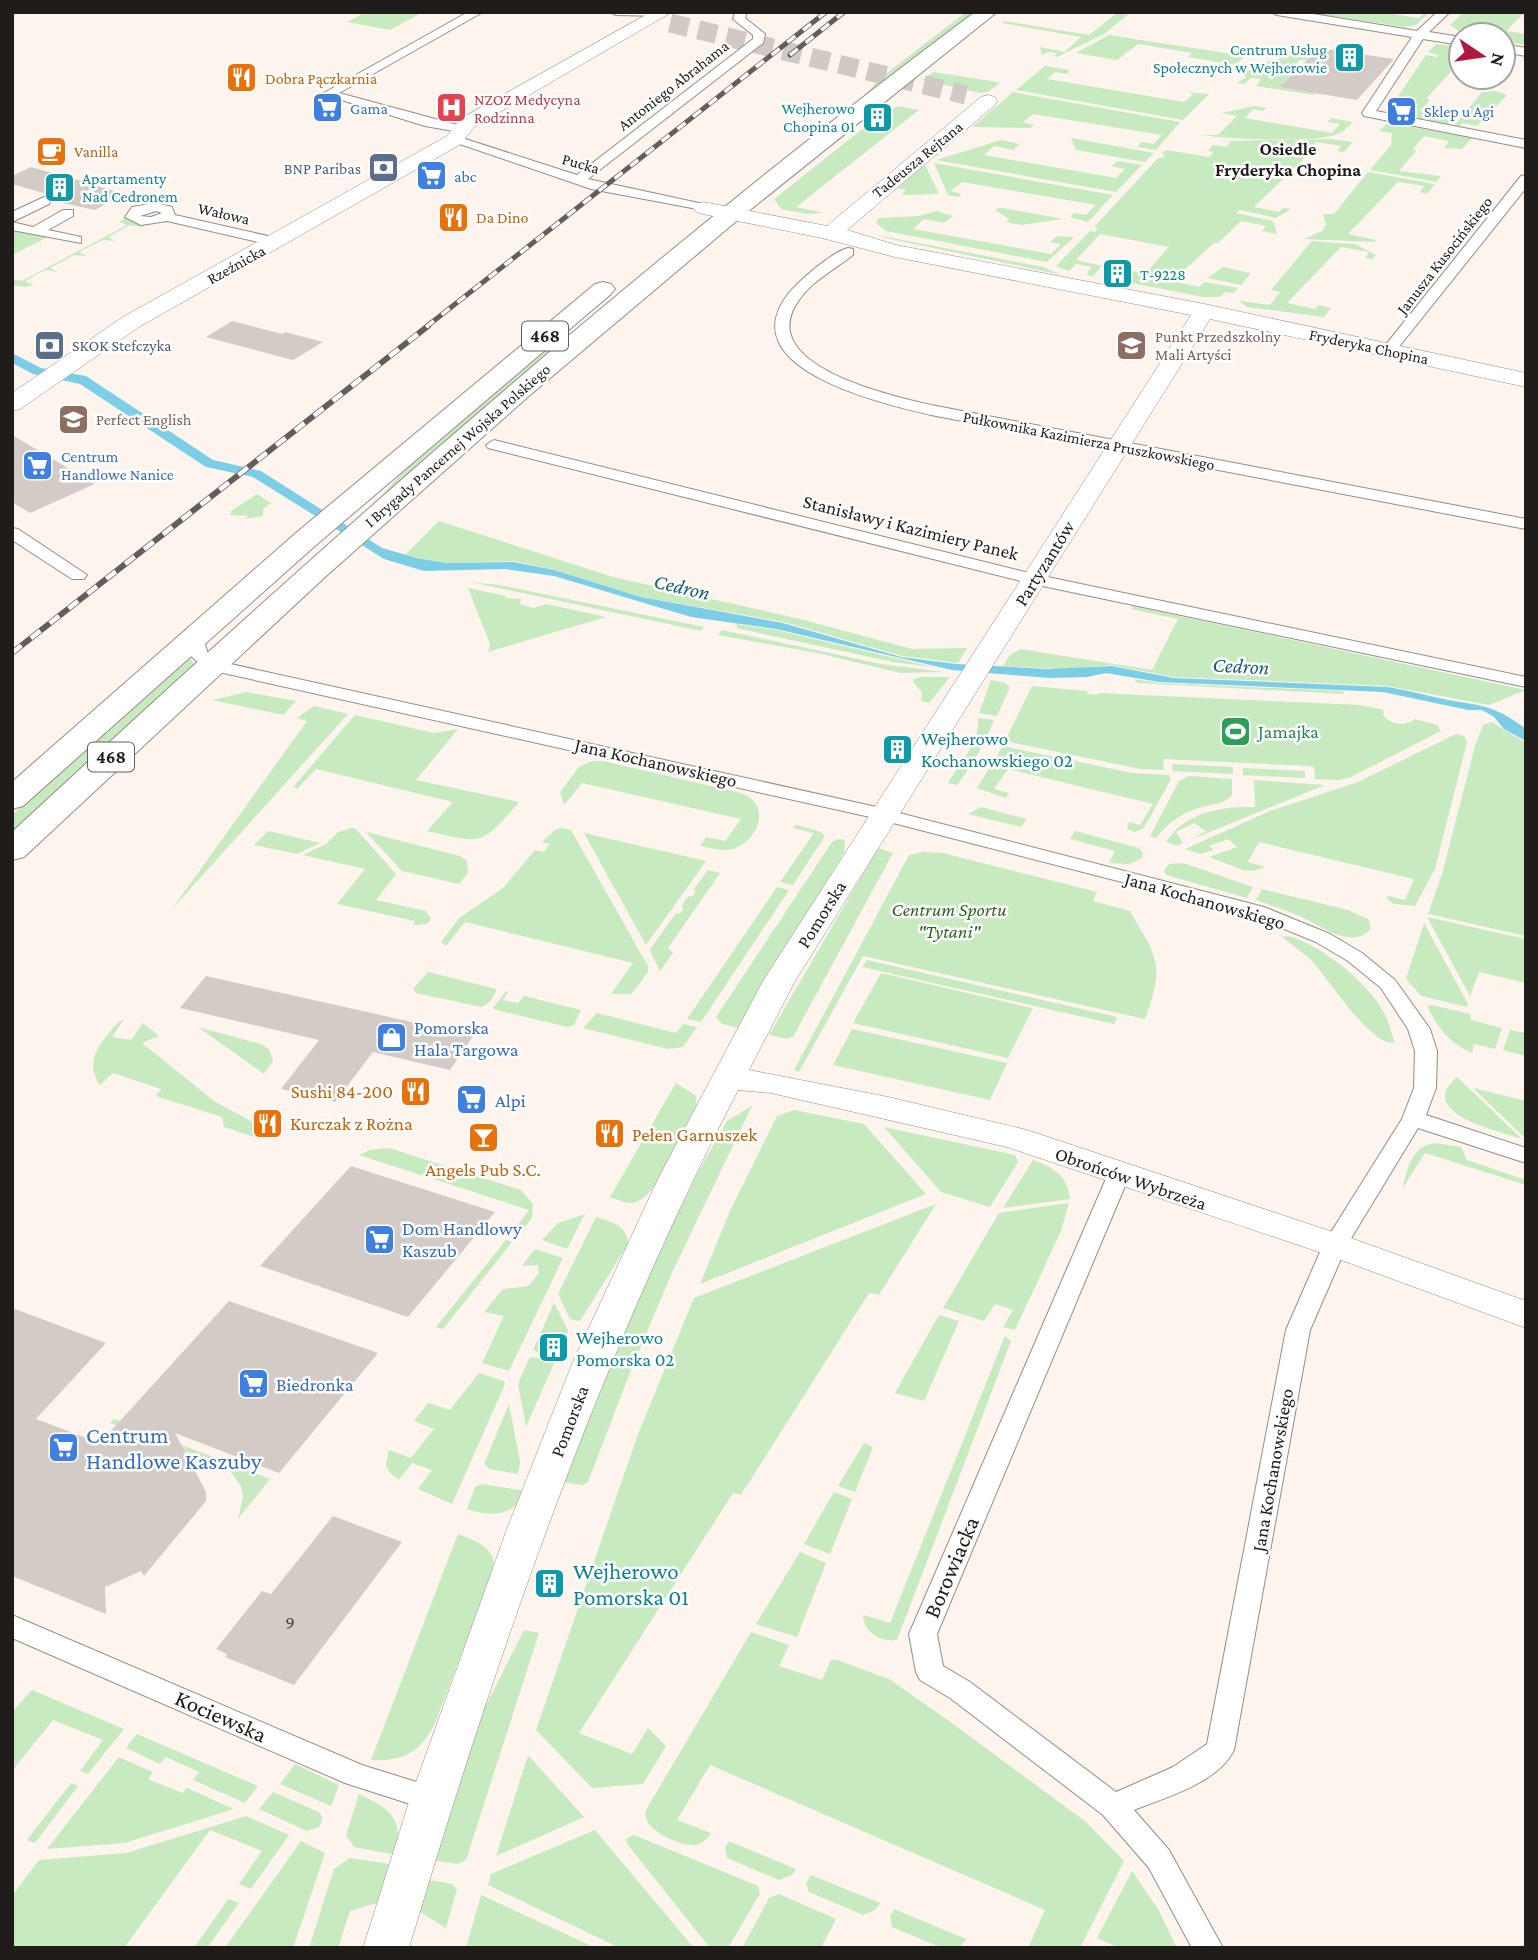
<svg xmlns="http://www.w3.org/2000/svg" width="1538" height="1960" font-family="'Crimson Pro',serif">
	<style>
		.green { fill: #c8eac0 }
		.water { fill: #7ccee7 }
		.building { fill: #d3cbc5 }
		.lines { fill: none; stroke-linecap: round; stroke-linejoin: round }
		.secondary-tunnel { stroke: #d1c9c4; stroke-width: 19; stroke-dasharray: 19 10; stroke-linecap: butt }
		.street-casing { stroke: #948c87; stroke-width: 2 }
		.secondary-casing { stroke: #948c87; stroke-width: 1 }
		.primary-casing { stroke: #948c87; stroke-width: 2 }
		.street { fill: #fff; fill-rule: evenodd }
		.secondary { fill: #fff; fill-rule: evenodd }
		.primary { fill: #fff; fill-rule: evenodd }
		.rail-far1-casing { stroke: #635e5b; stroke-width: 5 }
		.rail-casing { stroke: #635e5b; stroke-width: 6 }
		.rail-far1 { stroke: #fff; stroke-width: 3.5; stroke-dasharray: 10; stroke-linecap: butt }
		.rail { stroke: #fff; stroke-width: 4.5; stroke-dasharray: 12; stroke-linecap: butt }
		.labels { text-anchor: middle; stroke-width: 5; stroke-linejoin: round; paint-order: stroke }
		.far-culture-label { font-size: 16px; fill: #0d838f; stroke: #fff; text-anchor: end }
		.far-food-label { font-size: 16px; fill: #c56008; stroke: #fff; text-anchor: start }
		.far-street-label { font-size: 16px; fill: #1f1c1a; stroke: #fff }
		.far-health-label { font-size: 16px; fill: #be3a42; stroke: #fff; text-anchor: start }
		.far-shop-label { font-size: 16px; fill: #366cbe; stroke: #fff; text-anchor: start }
		.far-service-label { font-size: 16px; fill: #4e5e75; stroke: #fff; text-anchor: end }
		.far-education-label { font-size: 16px; fill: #785e54; stroke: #fff; text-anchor: start }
		.far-neighbourhood-label { font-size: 18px; font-weight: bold; fill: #1f1c1a; stroke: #fff }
		.shield { fill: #fff; stroke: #62605f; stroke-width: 2 }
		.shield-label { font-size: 18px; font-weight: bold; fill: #1f1c1a }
		.street-label { font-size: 19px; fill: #1f1c1a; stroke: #fff }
		.leisure-label { font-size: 19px; fill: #27864d; stroke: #fff; text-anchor: start }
		.culture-label { font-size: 19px; fill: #0d838f; stroke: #fff; text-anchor: start }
		.park-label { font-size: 19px; font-style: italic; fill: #2e651f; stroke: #fff }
		.shop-label { font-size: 19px; fill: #366cbe; stroke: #fff; text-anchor: start }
		.food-label { font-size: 19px; fill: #c56008; stroke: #fff; text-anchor: start }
		.near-number-label { font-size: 19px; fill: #4c4845 }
		.water-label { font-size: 21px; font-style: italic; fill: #1c5f70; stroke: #fff }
		.near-shop-label { font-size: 23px; fill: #366cbe; stroke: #fff; text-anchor: start }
		.near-street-label { font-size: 23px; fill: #1f1c1a; stroke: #fff }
		.near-culture-label { font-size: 23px; fill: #0d838f; stroke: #fff; text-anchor: start }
	</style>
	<rect width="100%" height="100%" fill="#fdf4ee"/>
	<!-- green -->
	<g class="green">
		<polygon points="366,12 416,12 421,13 390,30 347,22"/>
		<polygon points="966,12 980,12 857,105 878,80"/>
		<polygon points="1118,12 1131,12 1104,34 1057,57 1054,56 1057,53 1048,52 1042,55 1040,47 1064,52 1081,37 1002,23 1004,21 1089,35"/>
		<polygon points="1304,12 1378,12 1419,18 1425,12 1430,12 1416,25 1404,27"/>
		<polygon points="1464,12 1525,12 1506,31 1526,34 1526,45 1503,42 1503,35 1465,35 1450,25"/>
		<polygon points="1109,35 1245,56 1235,65 1188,57 1192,53 1138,44 1117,60 1076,53"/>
		<polygon points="1436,44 1461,47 1461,65 1457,65 1427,98 1430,100 1420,111 1445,116 1448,112 1457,114 1448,124 1410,117 1415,111 1392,105 1426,55 1437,57 1439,55 1428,52"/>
		<polygon points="1314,50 1307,58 1362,67 1300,60 1292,68 1297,69 1279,87 1316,93 1314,95 1256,86 1261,79 1251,78 1244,84 1236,83 1247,77 1243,75 1252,68 1266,62"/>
		<polygon points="1045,66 1069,70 1068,74 1055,72 1047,79 1184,102 1193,94 1185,92 1209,94 1183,120 1016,90"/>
		<polygon points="933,72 991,81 1000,83 988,92 980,93 922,80"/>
		<polygon points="1496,91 1507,95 1477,126 1463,123 1459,127 1454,126 1482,92"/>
		<polygon points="1013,92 1023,94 1180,122 1156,150 1137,147 1142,142 1153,144 1162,135 1033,114 1023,122 1034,125 1031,128 972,127"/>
		<polygon points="897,106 919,110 796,207 824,213 807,214 781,209 774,199 861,130 867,129"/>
		<path d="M1255,106L1267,108L1263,111L1253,109L1245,118L1332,133L1340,124L1328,122L1331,118L1353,122C1348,127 1343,132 1335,135C1310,143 1229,139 1202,135H1218L1237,116L1222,113Z"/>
		<polygon points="1387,124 1396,124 1472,138 1462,149 1444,148 1449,141 1424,136 1413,149 1416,151 1399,171 1441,176 1437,182 1370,170 1391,145 1392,133 1379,131"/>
		<polygon points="1071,138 1154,153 1145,162 1076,150"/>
		<polygon points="1330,139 1353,142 1344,152 1337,151 1341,146 1316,142 1305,154 1308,155 1254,207 1279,212 1283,208 1291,209 1276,218 1240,210 1236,213 1273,221 1277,234 1262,231 1266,226 1241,221 1218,243 1214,243 1172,281 1199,287 1205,282 1238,288 1234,293 1225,292 1220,297 1203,297 1101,277 1112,268 1146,273 1169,247 1100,234 1076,260 1102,266 1093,276 1086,275 1092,267 1076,264 1069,271 1056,266 1090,231 1095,232 1098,228 1094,227 1158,158 1163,158 1165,155 1161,154 1166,150 1209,157 1214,152 1208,151 1213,145 1226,147 1231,142 1226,141"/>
		<polygon points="1001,140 1020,144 1013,150 994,146 984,155 1116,178 1125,169 1112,166 1118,161 1142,165 1116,192 936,160"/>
		<polygon points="934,163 1113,195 1088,222 1070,217 1074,213 1086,215 1096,205 962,182 951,191 962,194 958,197 948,195"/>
		<polygon points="925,165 939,194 901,195 906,190 896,188"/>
		<polygon points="1368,172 1435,184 1427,194 1420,192 1424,186 1398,182 1348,234 1376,240 1374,242 1304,239 1322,231 1326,225 1323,214 1334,214"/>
		<polygon points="999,208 1003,208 1063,219 1021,225 1006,222 1009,219 995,210"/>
		<polygon points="936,211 953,216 944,223 924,219 913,229 1051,254 1061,244 1050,242 1057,236 1074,237 1047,262 886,231 876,223 878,218 919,216"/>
		<polygon points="125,218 149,223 142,227 130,225 108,237 115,241 103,240 79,252 87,256 74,255 50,268 58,272 45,270 25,281 33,285 25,287 12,285 12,279 22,281 127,225 119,222"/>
		<polygon points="12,229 48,237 12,255"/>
		<polygon points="877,235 1043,267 1062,275 886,238"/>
		<polygon points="1312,241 1355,244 1376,255 1373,259 1365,258 1369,252 1341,247 1287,303 1315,309 1319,305 1331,308 1324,317 1247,307 1239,301 1270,305 1280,292 1271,290"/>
		<polygon points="1223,267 1251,273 1241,285 1208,278"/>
		<polygon points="569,327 529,373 377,501 415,458"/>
		<polygon points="257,494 271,503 263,509 263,516 245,519 248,516 230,515 231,511"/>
		<polygon points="439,521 613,577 796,618 912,649 967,648 958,663 902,656 784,622 642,597 554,570 515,561 446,563 405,555"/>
		<polygon points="470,582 499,585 704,627 701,631"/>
		<polygon points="468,588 506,596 505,598 521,599 520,604 533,608 546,604 606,617 488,652 490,644"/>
		<polygon points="1133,606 1526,690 1489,705 1388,686 1174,677 1111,665 1064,669 1003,666 1009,656 1020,649 1152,670 1178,619 1131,609"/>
		<polygon points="735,624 776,630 933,667 893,662 736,628 738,626"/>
		<polygon points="722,630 881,664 944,672 900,673 822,654 718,635"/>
		<polygon points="189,657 196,666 12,836 12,815 184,658"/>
		<polygon points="921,677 950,677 929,703 921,701 922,692 913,682 914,679"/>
		<polygon points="1134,679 1159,683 1343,691 1344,694 1137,683"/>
		<polygon points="991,680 1005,683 1010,687 997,716 979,713"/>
		<path d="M1032,686L1087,691V694L1097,695L1098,693L1360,705L1384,710L1383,715C1391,725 1405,727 1415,719L1437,725L1441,731L1351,777L1340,780L1315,779L1314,767L1309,766L1163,759L1164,770L1140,769L1005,741Z"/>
		<polygon points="246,692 296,701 283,715 212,700"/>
		<polygon points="314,706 348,714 172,909 307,721 297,718"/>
		<path d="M355,715L434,733L458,729L416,780L519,802C481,846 483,844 427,831L453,802L316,769L297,789L294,786Z"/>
		<path d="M978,718L994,720C985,744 972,765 957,785L948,783C959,763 980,744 978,718Z"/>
		<polygon points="1492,722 1526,743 1526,936 1428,914 1442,874 1475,746 1483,725"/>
		<polygon points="1456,734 1464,736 1467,742 1435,869 1415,906 1394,904 1387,899 1388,896 1405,900 1414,879 1259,842 1248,862 1265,867 1253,871 1243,870 1209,857 1237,847 1228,839 1209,846 1214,850 1200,854 1185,849 1270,811 1358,782"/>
		<polygon points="1003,746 1132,773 1169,775 1171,779 1144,828 1135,832 1127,829 1129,822 1140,825 1153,804 1008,769 994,789 1009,793 1006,798 977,788"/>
		<path d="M592,761H603L741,793C772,804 759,841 733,849C722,852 711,848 700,846L706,837L725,841L741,819L582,783L564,805L560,792L579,767Z"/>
		<polygon points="1172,764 1233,767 1233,774 1173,771"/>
		<polygon points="1243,768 1305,771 1305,778 1243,775"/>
		<path d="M1189,776L1232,779V795C1225,803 1217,803 1207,806C1185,811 1170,820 1156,838L1150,836L1179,781Z"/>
		<path d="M1254,780L1325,785L1190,840L1206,831L1194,823L1176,832L1183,843L1177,846L1166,842C1185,812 1222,806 1255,807Z"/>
		<polygon points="981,807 1027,819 1021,827 968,814"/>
		<polygon points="796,825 819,831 825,836 793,885 780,882 814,833 793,828"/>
		<polygon points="352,828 356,829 396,874 376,900 426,911 431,919 427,924 413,925 415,921 337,904 365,869 303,855 326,844 338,832"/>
		<polygon points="561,828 571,830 648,966 648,972 632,994 611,994 633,963 465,922 446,946 441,942 459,918 503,888 535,850 544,852 550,844 542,842 555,830"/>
		<polygon points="268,831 320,843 297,854 254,845"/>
		<polygon points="1075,831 1139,848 1143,853 1142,858 1130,864 1109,863 1115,851 1070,839"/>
		<polygon points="366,832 460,856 467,861 468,873 459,884 402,871"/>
		<polygon points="584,833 706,861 646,945"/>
		<polygon points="838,839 845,840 844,853 739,1028 722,1024 716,1017 832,842"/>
		<polygon points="878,848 893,853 793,1037 787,1039 769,1035"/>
		<path d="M923,852L943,853L1097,892L1093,901L1130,911C1158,960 1165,963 1145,1019L863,956L799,1072L794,1070L909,855Z"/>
		<polygon points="1182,863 1192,866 1253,887 1247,898 1166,875 1164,871 1169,864"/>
		<polygon points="708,870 720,873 668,948 673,953 660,971 650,951 651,948 676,913 680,914 684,908 681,907 688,896 692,897 696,891 693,890"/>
		<polygon points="777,887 789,890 701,1022 687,1019"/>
		<path d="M1262,889L1348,910L1368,919L1371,928C1354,952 1318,924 1299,916C1285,910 1270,905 1256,900Z"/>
		<polygon points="1427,917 1526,939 1526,983 1479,972 1470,996"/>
		<polygon points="1424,923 1468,1004 1467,1007 1421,996 1406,979"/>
		<path d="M1288,936C1320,944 1369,983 1384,1013C1389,1022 1391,1033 1395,1043C1370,1046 1329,979 1312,961C1303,952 1291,945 1282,937Z"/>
		<polygon points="867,960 1117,1017 1114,1024 862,967"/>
		<path d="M428,972L496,989C496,996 488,1005 481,1007L416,993L413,989Z"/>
		<polygon points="881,973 1032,1008 1033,1008 1008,1058 853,1023"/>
		<polygon points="506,991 508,992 503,1000 518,1003 524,996 581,1010 574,1025 568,1027 496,1010 493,1008"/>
		<path d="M1432,1005L1470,1014L1471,1020L1502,1028L1495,1049L1474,1044L1472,1053C1448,1042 1439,1029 1427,1006Z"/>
		<polygon points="597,1013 676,1033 683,1024 697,1027 683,1047 668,1049 583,1028"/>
		<path d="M124,1019L112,1037L131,1040L143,1023L159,1036L142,1043L214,1101L269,1131V1137L260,1139L224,1127L222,1117L156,1096L161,1089L113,1073L100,1085C87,1066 94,1051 108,1034C113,1028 117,1022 124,1019Z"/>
		<polygon points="198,1027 261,1044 269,1049 273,1061 264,1074"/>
		<polygon points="852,1029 1007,1063 990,1100 833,1065"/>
		<polygon points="1510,1030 1526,1033 1526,1056 1503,1050"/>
		<path d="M1457,1077L1522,1139C1500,1131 1414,1114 1457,1077Z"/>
		<path d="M676,1083L695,1095L697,1106C686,1128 659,1194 637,1202C628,1205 619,1200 610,1197Z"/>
		<polygon points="1473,1088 1526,1101 1526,1139"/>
		<polygon points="752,1106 670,1277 629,1375 588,1482 583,1485 561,1482 660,1248 701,1167 727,1121"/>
		<polygon points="794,1110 864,1124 926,1194 700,1284 730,1211 777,1116"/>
		<polygon points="884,1127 1015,1155 1018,1162 990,1207 941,1192"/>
		<path d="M1435,1143L1461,1147L1467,1160L1526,1180V1185L1425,1153L1402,1189C1409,1167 1410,1147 1435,1143Z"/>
		<polygon points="389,1148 521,1190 533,1204 532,1218 520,1233 513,1231 529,1210 359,1155 370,1150"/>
		<path d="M1033,1160C1053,1167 1067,1175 1070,1199L1003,1208Z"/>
		<polygon points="1069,1203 1061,1231 1015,1330 1003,1327 1013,1310 995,1304 984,1321 943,1308 999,1213"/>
		<polygon points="936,1204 879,1295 869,1293 741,1495 733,1493 579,1733 632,1754 648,1728 666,1746 643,1784 592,1788 536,1730 638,1434 694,1298"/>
		<polygon points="585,1214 567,1249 542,1240 558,1223"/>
		<path d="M596,1217C612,1222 627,1225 628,1244L580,1321L570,1319L558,1294Z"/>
		<polygon points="506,1240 512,1242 443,1329 436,1327"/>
		<polygon points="535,1249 563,1258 509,1371 482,1363 504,1316 484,1312 503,1289 528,1286 539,1273 538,1265 522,1266"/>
		<polygon points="554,1303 568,1330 564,1340 552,1338 544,1354 533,1350"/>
		<polygon points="939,1315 959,1321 924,1401 895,1393"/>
		<path d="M1005,1336L1011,1341L897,1640C881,1642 864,1633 863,1615L890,1623Z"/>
		<polygon points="532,1357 555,1361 526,1427 518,1384 529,1358"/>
		<polygon points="479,1373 504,1381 505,1384 452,1504 418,1489 432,1470 412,1463 399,1480 390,1473 386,1465 389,1450 411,1458 434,1429 414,1421 428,1403 450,1410"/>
		<polygon points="509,1404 520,1462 518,1474 489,1469 484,1464"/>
		<polygon points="114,1419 270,1479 238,1519 243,1497 241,1486 227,1467 110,1423"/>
		<polygon points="864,1443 873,1447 855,1492 838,1486"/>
		<path d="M481,1484L526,1491C515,1517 490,1517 467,1509L475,1487Z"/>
		<polygon points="834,1492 852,1499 830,1554 804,1544"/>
		<path d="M458,1534C475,1541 495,1546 494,1568L435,1723C421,1752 403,1762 371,1760Z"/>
		<polygon points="800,1552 826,1563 797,1637 756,1624"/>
		<polygon points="524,1630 539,1633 466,1860 458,1864 431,1860 467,1743"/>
		<path d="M751,1632L789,1645L779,1666L822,1680L831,1660H837L889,1679L949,1721L1086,1822L1124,1861L1080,1948H1028L1045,1910L710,1765L677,1820L711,1833C706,1840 700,1846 692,1845C677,1844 640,1829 646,1810Z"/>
		<polygon points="32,1690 124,1729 88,1774 80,1771 103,1740 53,1720 12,1771 12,1712"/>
		<polygon points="137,1734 258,1786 245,1803 193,1780 199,1772 166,1757 160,1764 126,1748"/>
		<polygon points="528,1755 584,1817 496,1856"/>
		<polygon points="119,1757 153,1772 148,1779 182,1793 187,1788 234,1809 125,1843 47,1849"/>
		<polygon points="295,1764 339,1785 331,1806 280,1784"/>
		<polygon points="71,1783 78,1786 35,1843 27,1840"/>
		<polygon points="273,1792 319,1812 323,1818 319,1827 307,1831 259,1809"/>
		<path d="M359,1794C390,1809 404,1818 396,1855L354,1847L346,1835Z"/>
		<polygon points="246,1816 289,1835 251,1889 239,1884 262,1851 210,1830 124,1948 12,1948 12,1896 39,1860 126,1853"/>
		<polygon points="595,1830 694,1948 620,1948 488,1885 491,1874"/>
		<polygon points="634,1835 758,1886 760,1894 728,1948 710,1948 628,1845 626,1839"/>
		<polygon points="301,1841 325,1853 293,1948 225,1948"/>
		<polygon points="729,1841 796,1869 792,1875 779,1880 727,1858 725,1847"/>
		<polygon points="350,1858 390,1864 377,1903 350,1911 338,1948 309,1948 334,1869"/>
		<polygon points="1132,1871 1158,1909 1177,1948 1119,1948 1097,1938"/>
		<polygon points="811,1875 880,1903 875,1910 863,1915 809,1892 806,1883"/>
		<polygon points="424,1879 452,1884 457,1889 446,1928 415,1909"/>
		<polygon points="779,1894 836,1919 821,1948 742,1948 769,1898"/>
		<polygon points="481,1895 596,1948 466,1948"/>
		<polygon points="228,1899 239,1903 207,1948 194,1948"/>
		<polygon points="894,1909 966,1939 960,1948 942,1948 892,1927 890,1916"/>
	</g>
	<!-- water -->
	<path class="water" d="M12,353L41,368L86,376L213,460L261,471L382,548L417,558L446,563L514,562L554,570L641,597L783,623L901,657L956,664L1048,669L1112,666L1174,678L1388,687C1411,691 1432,697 1454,701C1487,706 1498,708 1526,729V741L1504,729L1494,717L1482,710H1468L1383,692L1159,682L1106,673L1087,677L1049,678L952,670L776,629L691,617L554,576L505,569L424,571L384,559L253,477L206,467L80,384L33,374L12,363Z"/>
	<!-- building -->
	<g class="building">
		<polygon points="1320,48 1394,59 1357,100 1279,87"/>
		<polygon points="31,167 81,181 124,194 95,210 63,203 68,200 12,184 12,176"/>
		<polygon points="232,321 282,334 285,332 323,342 293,360 206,337"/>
		<polygon points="12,435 95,484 30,513 12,502"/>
		<polygon points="206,976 385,1016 473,1036 450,1070 373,1052 335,1102 281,1089 319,1040 180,1008"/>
		<polygon points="351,1166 495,1212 408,1317 260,1266"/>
		<polygon points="229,1301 378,1353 279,1473 175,1433 206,1492 206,1501 144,1576 141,1571 105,1587 106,1614 12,1576 12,1308 106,1343 36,1419 100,1443"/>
		<polygon points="333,1516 402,1542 294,1685 225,1657 227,1654 216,1649 262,1591 271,1594"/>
	</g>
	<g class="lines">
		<!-- secondary-tunnel -->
		<polyline class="secondary-tunnel" points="670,23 966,95"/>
		<defs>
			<g id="street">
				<polygon points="468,12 483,12 339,93 465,127 465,133 425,126 322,94"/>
				<polygon points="610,12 667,12 668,13 662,16 616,15"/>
				<polygon points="735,12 747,12 745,18 765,34 763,43 588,179 708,205 708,211 591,189 448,140 449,137 459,137 577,175 753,39 753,35 733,19"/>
				<polygon points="1271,12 1301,12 1417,31 1437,12 1450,12 1429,32 1461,37 1461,45 1423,39 1376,111 1526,140 1526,148 1364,116 1362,113 1412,37 1277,15"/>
				<polygon points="1503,44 1526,48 1526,56 1503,52"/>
				<polygon points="1526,175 1526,188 1394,353 1384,353 1382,350 1384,347 1521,176"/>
				<polygon points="44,197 51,201 49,204 12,222 33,227 63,210 73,210 73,216 48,230 81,237 81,243 12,230 12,212"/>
				<path d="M156,203L172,207L175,215L281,239L283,242L276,246L167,221L141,225L125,217L132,207ZM156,211L162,213L151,217L140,216Z"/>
				<path d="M848,248L853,249V255C835,269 812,281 799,300C752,365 891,396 931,405L1526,519V529L931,415C885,404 728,369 789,293C800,280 832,252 848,248Z"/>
				<polygon points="494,440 1033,574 1526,677 1526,687 1033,584 488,448 486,445"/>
				<polygon points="12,528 18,529 87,575 84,579 72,579 12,540"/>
				<path d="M195,630L201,631L208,654L217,661L872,806L1264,907L1330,934L1362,953L1395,980L1430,1029L1437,1051L1436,1088L1426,1115L1526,1148V1163L1418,1128L1347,1245L1310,1330L1234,1750C1218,1783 1166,1797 1134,1810L1169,1850L1223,1948H1192L1149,1868L1103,1815L950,1698L920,1680L916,1672L909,1634L1108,1174L1111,1169L1119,1166L1127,1169L1130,1174L937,1634L943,1666L970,1682L1116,1792L1173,1767L1207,1744L1286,1330L1323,1245L1402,1119L1414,1088L1415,1051L1408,1029L1381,988L1348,961L1316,942L1250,915L870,817L205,669L191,656L186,635Z"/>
				<polygon points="12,1615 362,1765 442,1790 446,1799 442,1808 432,1811 345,1783 12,1638"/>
			</g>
			<g id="secondary">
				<polygon points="651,12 672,12 474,127 461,144 139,327 20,409 12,411 12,393 123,317 447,136 460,119"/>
				<path d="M988,95L995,97L997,101L995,105L847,230L896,245L1204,304L1526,373V387L1210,319L795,981L749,1070L888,1097L1027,1130L1348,1237L1526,1301V1328L1322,1253L1007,1147L771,1093L738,1090C597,1363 497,1654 409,1948H363L410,1799L507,1529L572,1364L659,1177L763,981L1191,315L895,257L822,238L703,214L696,212L693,208L696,204L703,202L827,226L981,97Z"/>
			</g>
			<g id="primary">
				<path d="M975,12H997L740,218L530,395L325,577L24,857L12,860V832C321,546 637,264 975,12Z"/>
				<polygon points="603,282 611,284 615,289 611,294 316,545 23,806 12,809 12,782 296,533 595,284"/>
			</g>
		</defs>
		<!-- street casing -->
		<use href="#street" class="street-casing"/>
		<!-- secondary casing -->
		<use href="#secondary" class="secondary-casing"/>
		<!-- primary casing -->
		<use href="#primary" class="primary-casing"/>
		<!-- street -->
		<use href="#street" class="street"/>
		<!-- secondary -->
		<use href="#secondary" class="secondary"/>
		<!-- primary -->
		<use href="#primary" class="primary"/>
		<defs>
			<g id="rail-far1">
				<polyline points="790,55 844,12"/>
				<polyline points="426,327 826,12"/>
			</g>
			<polyline id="rail" points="12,653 428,326"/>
		</defs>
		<!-- rail-far1 casing -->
		<use href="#rail-far1" class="rail-far1-casing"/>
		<!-- rail casing -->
		<use href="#rail" class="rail-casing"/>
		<!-- rail-far1 -->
		<use href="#rail-far1" class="rail-far1"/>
		<!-- rail -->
		<use href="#rail" class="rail"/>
	</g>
	<!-- icons -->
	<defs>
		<symbol id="building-square" viewBox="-11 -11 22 22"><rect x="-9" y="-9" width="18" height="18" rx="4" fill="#0f9aa8" stroke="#fff"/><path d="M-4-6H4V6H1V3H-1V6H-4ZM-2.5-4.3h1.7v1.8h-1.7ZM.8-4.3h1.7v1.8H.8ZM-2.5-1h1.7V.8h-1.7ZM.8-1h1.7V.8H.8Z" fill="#fff"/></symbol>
		<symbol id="restaurant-square" viewBox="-11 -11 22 22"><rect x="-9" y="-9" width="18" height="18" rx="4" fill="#e8710a" stroke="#fff"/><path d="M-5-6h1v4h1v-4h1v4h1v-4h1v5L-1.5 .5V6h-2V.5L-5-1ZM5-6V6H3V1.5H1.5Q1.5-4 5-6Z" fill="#fff"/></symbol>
		<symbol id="supermarket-square" viewBox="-11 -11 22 22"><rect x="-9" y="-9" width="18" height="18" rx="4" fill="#3f7fe0" stroke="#fff"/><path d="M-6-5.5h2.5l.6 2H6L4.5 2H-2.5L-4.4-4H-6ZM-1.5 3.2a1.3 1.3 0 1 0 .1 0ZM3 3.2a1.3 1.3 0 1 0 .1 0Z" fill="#fff"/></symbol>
		<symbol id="hospital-square" viewBox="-11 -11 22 22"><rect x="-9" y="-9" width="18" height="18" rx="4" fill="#e0444e" stroke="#fff"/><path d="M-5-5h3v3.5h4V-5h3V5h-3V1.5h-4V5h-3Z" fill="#fff"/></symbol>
		<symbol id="cafe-square" viewBox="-11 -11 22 22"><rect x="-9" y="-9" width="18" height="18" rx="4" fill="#e8710a" stroke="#fff"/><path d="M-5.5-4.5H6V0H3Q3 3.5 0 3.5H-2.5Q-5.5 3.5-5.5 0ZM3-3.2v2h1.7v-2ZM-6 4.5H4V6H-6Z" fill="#fff"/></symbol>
		<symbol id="bank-square" viewBox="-11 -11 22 22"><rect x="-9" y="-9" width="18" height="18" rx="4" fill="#5c6f8a" stroke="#fff"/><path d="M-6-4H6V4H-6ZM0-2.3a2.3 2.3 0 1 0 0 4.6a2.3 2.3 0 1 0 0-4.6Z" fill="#fff"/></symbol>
		<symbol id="school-square" viewBox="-11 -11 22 22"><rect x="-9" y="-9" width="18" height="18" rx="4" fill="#8d6e63" stroke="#fff"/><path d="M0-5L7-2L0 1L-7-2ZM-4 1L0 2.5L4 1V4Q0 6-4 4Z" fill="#fff"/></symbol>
		<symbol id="stadium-square" viewBox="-11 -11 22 22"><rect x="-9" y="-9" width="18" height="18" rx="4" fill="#2e9e5b" stroke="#fff"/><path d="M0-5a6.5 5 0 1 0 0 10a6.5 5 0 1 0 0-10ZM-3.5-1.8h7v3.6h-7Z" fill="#fff"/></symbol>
		<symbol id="shop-square" viewBox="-11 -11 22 22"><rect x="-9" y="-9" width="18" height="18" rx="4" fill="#3f7fe0" stroke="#fff"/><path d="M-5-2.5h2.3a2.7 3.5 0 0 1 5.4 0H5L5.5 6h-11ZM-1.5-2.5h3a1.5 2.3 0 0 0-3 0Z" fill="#fff"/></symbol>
		<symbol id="bar-square" viewBox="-11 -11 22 22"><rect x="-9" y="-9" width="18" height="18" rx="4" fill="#e8710a" stroke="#fff"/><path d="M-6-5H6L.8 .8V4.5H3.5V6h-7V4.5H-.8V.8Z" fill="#fff"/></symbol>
	</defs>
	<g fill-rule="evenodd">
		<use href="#building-square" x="1332" y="40" width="35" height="35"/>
		<use href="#restaurant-square" x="224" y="60" width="35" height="35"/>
		<use href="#supermarket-square" x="310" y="90" width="35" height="35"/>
		<use href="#hospital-square" x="434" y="90" width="35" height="35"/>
		<use href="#supermarket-square" x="1384" y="94" width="35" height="35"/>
		<use href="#building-square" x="860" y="100" width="35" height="35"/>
		<use href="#cafe-square" x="34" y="134" width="35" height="35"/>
		<use href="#bank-square" x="366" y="150" width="35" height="35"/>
		<use href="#supermarket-square" x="414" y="158" width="35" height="35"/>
		<use href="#building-square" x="42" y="170" width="35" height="35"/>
		<use href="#restaurant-square" x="436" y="200" width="35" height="35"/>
		<use href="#building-square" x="1100" y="256" width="35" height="35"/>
		<use href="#bank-square" x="32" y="328" width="35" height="35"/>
		<use href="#school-square" x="1114" y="328" width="35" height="35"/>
		<use href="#school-square" x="56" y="402" width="35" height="35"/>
		<use href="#supermarket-square" x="20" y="448" width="35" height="35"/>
		<use href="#stadium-square" x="1218" y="714" width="35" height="35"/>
		<use href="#building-square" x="880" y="732" width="35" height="35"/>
		<use href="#shop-square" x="374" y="1020" width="35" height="35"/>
		<use href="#restaurant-square" x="398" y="1074" width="35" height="35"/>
		<use href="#supermarket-square" x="454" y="1082" width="35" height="35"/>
		<use href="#restaurant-square" x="250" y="1106" width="35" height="35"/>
		<use href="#restaurant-square" x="592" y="1116" width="35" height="35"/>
		<use href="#bar-square" x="466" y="1120" width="35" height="35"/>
		<use href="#supermarket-square" x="362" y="1222" width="35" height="35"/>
		<use href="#building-square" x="536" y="1330" width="35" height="35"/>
		<use href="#supermarket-square" x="236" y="1366" width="35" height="35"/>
		<use href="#supermarket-square" x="46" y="1430" width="35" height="35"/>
		<use href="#building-square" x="532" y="1566" width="35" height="35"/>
	</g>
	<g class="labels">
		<!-- far-culture labels -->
		<g class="far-culture-label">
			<text x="1327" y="55">Centrum Usług<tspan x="1327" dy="18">Społecznych w Wejherowie</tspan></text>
			<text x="855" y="114">Wejherowo<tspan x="855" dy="18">Chopina 01</tspan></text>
			<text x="82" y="184" text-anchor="start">Apartamenty<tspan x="82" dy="18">Nad Cedronem</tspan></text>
			<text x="1140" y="280" text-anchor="start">T-9228</text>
		</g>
		<!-- far-food labels -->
		<g class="far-food-label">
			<text x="265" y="84">Dobra Pączkarnia</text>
			<text x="74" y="157">Vanilla</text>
			<text x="476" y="223">Da Dino</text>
		</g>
		<!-- far-street labels -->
		<g class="far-street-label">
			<text transform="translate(673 85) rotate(-38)" y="6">Antoniego Abrahama</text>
			<text transform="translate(917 159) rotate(-39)" y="6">Tadeusza Rejtana</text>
			<text transform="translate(581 163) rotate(16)" y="6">Pucka</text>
			<text transform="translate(224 213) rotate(13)" y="6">Wałowa</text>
			<text transform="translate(1444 255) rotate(-52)" y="6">Janusza Kusocińskiego</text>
			<text transform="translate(236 264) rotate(-29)" y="6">Rzeźnicka</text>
			<text transform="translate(1369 346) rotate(12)" y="6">Fryderyka Chopina</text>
			<text transform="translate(1089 440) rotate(11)" y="6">Pułkownika Kazimierza Pruszkowskiego</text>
			<text transform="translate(457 445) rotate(-41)" y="6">I Brygady Pancernej Wojska Polskiego</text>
		</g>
		<!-- far-health labels -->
		<g class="far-health-label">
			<text x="474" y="105">NZOZ Medycyna<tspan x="474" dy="18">Rodzinna</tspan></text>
		</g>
		<!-- far-shop labels -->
		<g class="far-shop-label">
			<text x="350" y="114">Gama</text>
			<text x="1424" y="117">Sklep u Agi</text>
			<text x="454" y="182">abc</text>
			<text x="61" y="462">Centrum<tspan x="61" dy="18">Handlowe Nanice</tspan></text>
		</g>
		<!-- far-service labels -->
		<g class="far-service-label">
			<text x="361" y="174">BNP Paribas</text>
			<text x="72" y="351" text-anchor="start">SKOK Stefczyka</text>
		</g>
		<!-- far-education labels -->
		<g class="far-education-label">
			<text x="1155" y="342">Punkt Przedszkolny<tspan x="1155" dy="18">Mali Artyści</tspan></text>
			<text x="96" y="425">Perfect English</text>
		</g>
		<!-- far-neighbourhood labels -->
		<g class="far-neighbourhood-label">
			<text x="1288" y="155">Osiedle<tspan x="1288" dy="21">Fryderyka Chopina</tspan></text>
		</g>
		<!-- shield labels -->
		<g class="shield">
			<rect x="522" y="321.5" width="46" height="29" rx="5"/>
			<rect x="88" y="742.5" width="46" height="29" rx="5"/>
		</g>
		<g class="shield-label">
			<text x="545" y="342">468</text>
			<text x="111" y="763">468</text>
		</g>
		<!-- street labels -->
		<g class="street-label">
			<text transform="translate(911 527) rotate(14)" y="7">Stanisławy i Kazimiery Panek</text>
			<text transform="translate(1044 563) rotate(-58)" y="7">Partyzantów</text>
			<text transform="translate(656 762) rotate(13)" y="7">Jana Kochanowskiego</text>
			<text transform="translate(1205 900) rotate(16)" y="7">Jana Kochanowskiego</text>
			<text transform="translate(821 914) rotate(-58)" y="7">Pomorska</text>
			<text transform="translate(1131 1178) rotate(19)" y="7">Obrońców Wybrzeża</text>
			<text transform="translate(569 1421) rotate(-69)" y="7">Pomorska</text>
			<text transform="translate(1272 1470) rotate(-80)" y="7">Jana Kochanowskiego</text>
		</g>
		<!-- leisure labels -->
		<g class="leisure-label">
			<text x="1258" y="738">Jamajka</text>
		</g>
		<!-- culture labels -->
		<g class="culture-label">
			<text x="921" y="745">Wejherowo<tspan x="921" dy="22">Kochanowskiego 02</tspan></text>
			<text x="576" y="1344">Wejherowo<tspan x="576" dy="22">Pomorska 02</tspan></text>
		</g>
		<!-- park labels -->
		<g class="park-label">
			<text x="949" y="916">Centrum Sportu<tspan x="949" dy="22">"Tytani"</tspan></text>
		</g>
		<!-- shop labels -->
		<g class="shop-label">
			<text x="414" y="1034">Pomorska<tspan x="414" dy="22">Hala Targowa</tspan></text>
			<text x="495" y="1107">Alpi</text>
			<text x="402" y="1235">Dom Handlowy<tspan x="402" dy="22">Kaszub</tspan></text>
			<text x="276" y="1391">Biedronka</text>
		</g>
		<!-- food labels -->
		<g class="food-label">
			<text x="393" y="1098" text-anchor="end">Sushi 84-200</text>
			<text x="290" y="1130">Kurczak z Rożna</text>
			<text x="632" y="1141">Pełen Garnuszek</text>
			<text x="483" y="1176" text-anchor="middle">Angels Pub S.C.</text>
		</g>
		<!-- near-number labels -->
		<g class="near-number-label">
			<text x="290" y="1629">9</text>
		</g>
		<!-- water labels -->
		<g class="water-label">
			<text transform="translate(682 587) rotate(13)" y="7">Cedron</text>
			<text transform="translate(1241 666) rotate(3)" y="7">Cedron</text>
		</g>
		<!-- near-shop labels -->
		<g class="near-shop-label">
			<text x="86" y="1443">Centrum<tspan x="86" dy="26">Handlowe Kaszuby</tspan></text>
		</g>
		<!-- near-street labels -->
		<g class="near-street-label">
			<text transform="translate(951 1567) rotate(-67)" y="8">Borowiacka</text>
			<text transform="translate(221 1716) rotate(24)" y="8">Kociewska</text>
		</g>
		<!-- near-culture labels -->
		<g class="near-culture-label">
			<text x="573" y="1579">Wejherowo<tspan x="573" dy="26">Pomorska 01</tspan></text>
		</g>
	</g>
	<!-- border -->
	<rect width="1538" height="1960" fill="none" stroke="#1f1c1a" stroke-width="28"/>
	<!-- north arrow -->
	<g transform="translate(1482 56) rotate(103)"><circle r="33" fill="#ffffff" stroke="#a5a4a3" stroke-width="2"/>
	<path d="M0-5L12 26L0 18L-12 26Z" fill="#ad1941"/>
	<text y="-10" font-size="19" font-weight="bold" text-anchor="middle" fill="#1f1c1a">N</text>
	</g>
</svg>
